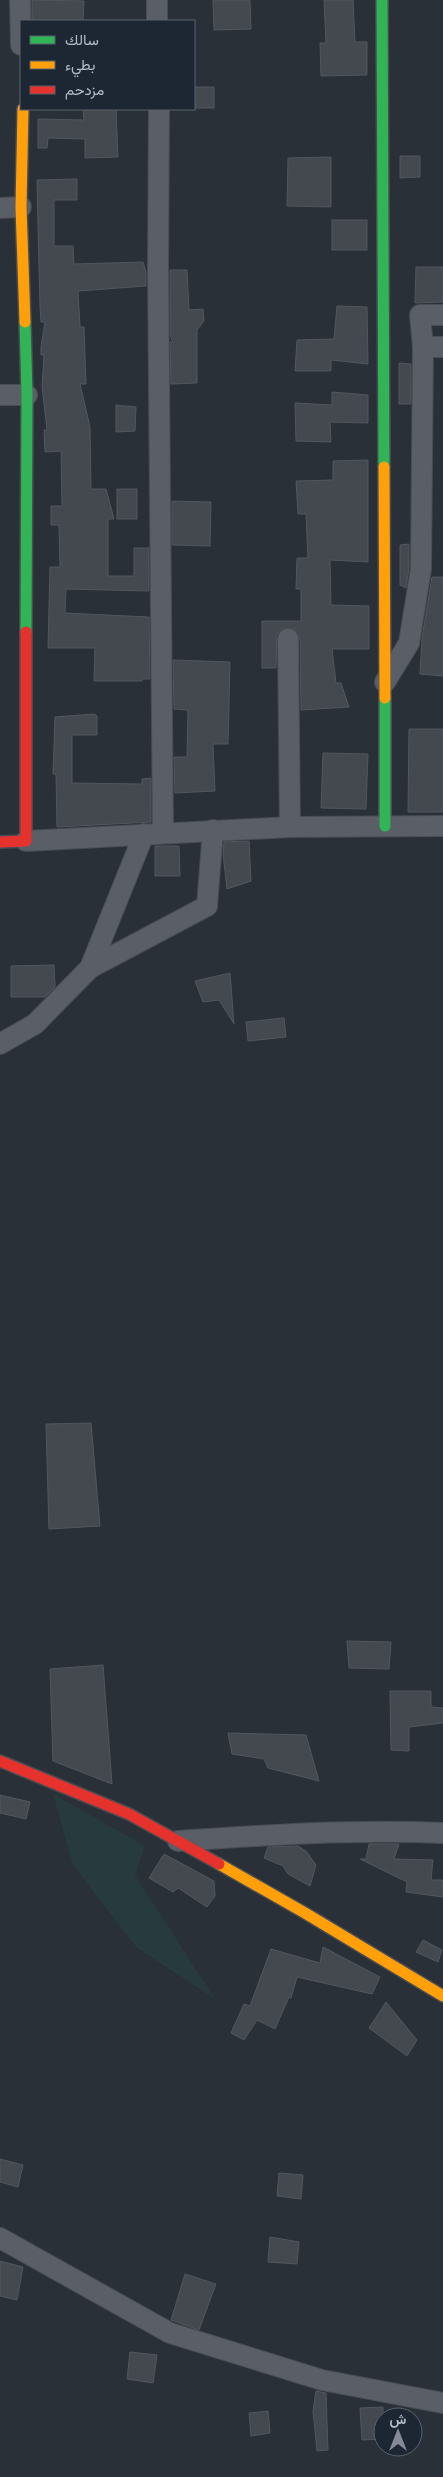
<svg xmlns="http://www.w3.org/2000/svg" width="443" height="2477" font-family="'Fira Sans',Vazirmatn,sans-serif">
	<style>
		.green { fill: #273a3e }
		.building { fill: #444950; stroke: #52575f }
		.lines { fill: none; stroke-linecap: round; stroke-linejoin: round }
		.street-casing { stroke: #484c53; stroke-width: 22 }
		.fast-casing { stroke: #484c53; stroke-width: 14 }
		.slow-casing { stroke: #484c53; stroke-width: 14 }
		.jam-casing { stroke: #484c53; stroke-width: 14 }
		.street { stroke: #5a5e66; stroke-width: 20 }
		.fast { stroke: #30b455; stroke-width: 11 }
		.slow { stroke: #ff9f0a; stroke-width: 11 }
		.jam { stroke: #e5322d; stroke-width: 11 }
	</style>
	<rect width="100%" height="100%" fill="#2a3038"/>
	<!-- green -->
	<polygon class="green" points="53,1794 145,1846 135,1875 215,1999 136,1947 73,1865"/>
	<!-- building -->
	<g class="building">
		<polygon points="32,0 84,1 83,21 32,21"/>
		<polygon points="213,0 250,0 251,29 214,30"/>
		<polygon points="324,0 353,0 355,42 367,42 367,75 321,76 320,43 326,43"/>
		<rect x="194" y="87" width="20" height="21"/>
		<polygon points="83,109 116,109 118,157 85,158 85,139 48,138 47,148 38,148 38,119 84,120"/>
		<polygon points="400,156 420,156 420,177 400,178"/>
		<polygon points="331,157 331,207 287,206 288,158"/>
		<polygon points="77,179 77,200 54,200 54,246 73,246 74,264 143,262 146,272 146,286 78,291 80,327 84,327 86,384 80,384 90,427 91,489 106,489 114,519 108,519 108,576 134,576 134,548 149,548 149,591 66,589 65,613 149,617 150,679 142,679 142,681 94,681 95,648 48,648 50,567 60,567 59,525 51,525 51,506 62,506 61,451 45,452 44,430 47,430 42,386 44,355 41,355 41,347 45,322 41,322 40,307 37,180"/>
		<rect x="332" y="220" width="35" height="30"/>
		<polygon points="416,267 443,267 443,302 415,303"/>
		<polygon points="170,270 187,270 189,310 203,309 204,321 197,330 197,383 171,384 170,342 173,342 170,335"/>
		<polygon points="337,306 367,307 368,364 331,360 331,371 295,371 297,340 334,339"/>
		<polygon points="399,363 411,364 411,404 399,404"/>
		<polygon points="332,392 368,395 368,423 330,422 331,442 296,441 295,403 332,405"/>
		<polygon points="116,405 136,407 135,431 116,432"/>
		<polygon points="368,460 368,562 330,560 331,605 369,606 369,649 332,649 336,683 341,683 349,707 301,710 300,639 294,629 282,629 277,634 276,668 262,668 262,621 301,621 301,589 296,589 297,558 308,558 306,514 298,514 296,481 333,480 333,461"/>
		<rect x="117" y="489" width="20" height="30"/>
		<polygon points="172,501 211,502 210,546 172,545"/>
		<polygon points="409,544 409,568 406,588 400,585 400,545"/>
		<polygon points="432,577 443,577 443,676 420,674 422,638"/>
		<polygon points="173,660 230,662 228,744 213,744 215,791 175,793 174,757 187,757 188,710 174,709"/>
		<polygon points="94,714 97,716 97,735 72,735 72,783 142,784 142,779 151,778 151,822 57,827 56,774 53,774 55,717"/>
		<polygon points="409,729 443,729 443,812 408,812"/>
		<polygon points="323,753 368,754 366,809 321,808"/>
		<polygon points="249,841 251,881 227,889 223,854 224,842"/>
		<polygon points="155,846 179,846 180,876 155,876"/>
		<polygon points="54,965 55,987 45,997 11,997 11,966"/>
		<polygon points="230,973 234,1024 219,1000 203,1002 195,981"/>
		<polygon points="284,1018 286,1037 248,1041 246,1022"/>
		<polygon points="91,1423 100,1526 49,1529 46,1424"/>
		<polygon points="347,1641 391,1642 389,1669 349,1668"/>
		<polygon points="103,1665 112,1784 53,1761 50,1669"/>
		<polygon points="390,1691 431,1691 431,1707 443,1708 443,1723 409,1727 409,1751 391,1750"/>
		<polygon points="228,1733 306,1735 319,1781 268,1768 264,1759 232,1754"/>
		<polygon points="0,1795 30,1802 26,1819 0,1813"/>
		<polygon points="369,1844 399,1844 394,1859 433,1860 431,1880 443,1880 443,1897 406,1892 407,1882 360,1859 366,1859"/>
		<polygon points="298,1846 307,1852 316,1865 310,1886 288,1874 283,1866 264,1858 268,1847"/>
		<polygon points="164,1854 214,1881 215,1896 207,1907 178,1888 173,1892 149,1878"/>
		<polygon points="423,1940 442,1950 438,1962 416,1952"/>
		<polygon points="323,1947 380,1977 372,1994 297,1977 291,1998 289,1997 275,2029 257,2020 244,2040 231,2033 244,2004 250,2006 271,1949 320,1963"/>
		<polygon points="386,2002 417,2040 407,2056 369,2028"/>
		<polygon points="0,2159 23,2165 18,2187 0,2182"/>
		<polygon points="279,2173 303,2175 301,2199 277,2196"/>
		<polygon points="270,2237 299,2242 297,2264 268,2262"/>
		<polygon points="0,2261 23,2267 17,2300 0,2296"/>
		<polygon points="185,2274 216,2284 199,2330 171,2320"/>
		<polygon points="130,2352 157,2355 153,2383 127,2379"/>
		<polygon points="316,2391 326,2393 328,2450 317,2451 313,2411"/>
		<polygon points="383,2407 383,2439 362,2440 360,2408"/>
		<polygon points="268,2411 270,2433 251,2436 249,2413"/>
	</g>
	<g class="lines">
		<defs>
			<g id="street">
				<polyline points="20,0 21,45"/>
				<polyline points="157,0 157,21"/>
				<polyline points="159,109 158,271 163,833"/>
				<polyline points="0,208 21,207"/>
				<polyline points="443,315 420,315 423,347 443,347"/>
				<polyline points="0,395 27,395"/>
				<polyline points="288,639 290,827"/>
				<polyline points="385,682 409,643 421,569 423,347"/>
				<polyline points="26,841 290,827 443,826"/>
				<polyline points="90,968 207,906 213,830"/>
				<polyline points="0,1044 35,1024 90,968 144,834"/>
				<path d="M178,1841C266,1835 355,1829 443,1833"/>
				<polyline points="0,2238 170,2333 322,2380 443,2403"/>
			</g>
			<g id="fast">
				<polyline points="382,0 384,467"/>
				<polyline points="25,322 27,395 26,632"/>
				<polyline points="385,698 385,826"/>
			</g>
			<g id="slow">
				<polyline points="23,109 21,207 25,322"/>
				<polyline points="384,467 385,698"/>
				<polyline points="219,1864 305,1913 443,1996"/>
			</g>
			<g id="jam">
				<polyline points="0,842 26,841 26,632"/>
				<polyline points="0,1761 129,1814 219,1864"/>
			</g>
		</defs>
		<!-- street casing -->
		<use href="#street" class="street-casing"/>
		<!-- fast casing -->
		<use href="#fast" class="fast-casing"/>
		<!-- slow casing -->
		<use href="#slow" class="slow-casing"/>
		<!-- jam casing -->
		<use href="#jam" class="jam-casing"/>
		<!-- street -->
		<use href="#street" class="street"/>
		<!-- fast -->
		<use href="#fast" class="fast"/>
		<!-- slow -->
		<use href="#slow" class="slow"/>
		<!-- jam -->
		<use href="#jam" class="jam"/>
	</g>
	<!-- legend -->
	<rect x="20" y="20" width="175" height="90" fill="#1d2633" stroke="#59626f"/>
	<rect x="30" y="36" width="25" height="8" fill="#30b455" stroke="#59626f"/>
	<text x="65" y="45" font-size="15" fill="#b4bcc9">سالك</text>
	<rect x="30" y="61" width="25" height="8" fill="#ff9f0a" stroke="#59626f"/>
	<text x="65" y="70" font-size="15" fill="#b4bcc9">بطيء</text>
	<rect x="30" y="86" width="25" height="8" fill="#e5322d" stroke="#59626f"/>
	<text x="65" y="95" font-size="15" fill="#b4bcc9">مزدحم</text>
	<!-- north arrow -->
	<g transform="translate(398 2432)"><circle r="24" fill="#1d2633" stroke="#59626f"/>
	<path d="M0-4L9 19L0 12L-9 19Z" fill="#848b96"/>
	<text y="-8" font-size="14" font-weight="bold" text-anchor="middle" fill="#b4bcc9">ش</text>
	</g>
</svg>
